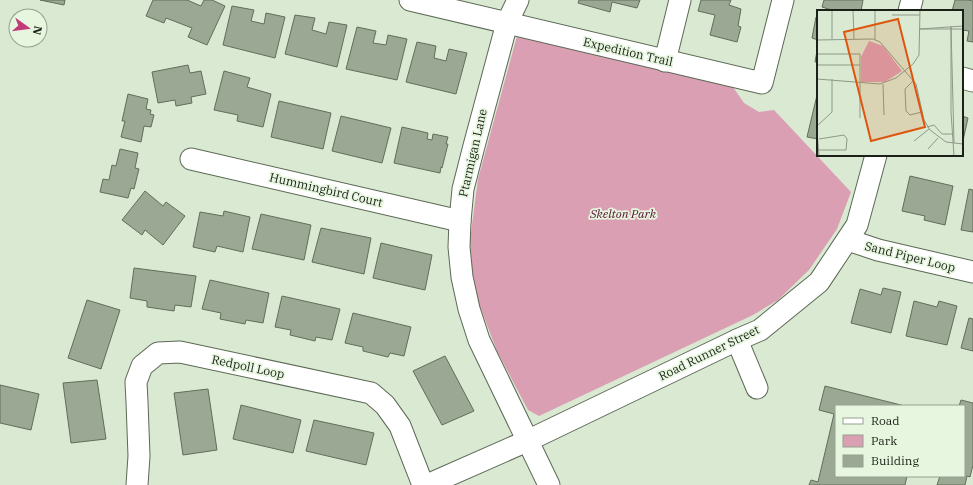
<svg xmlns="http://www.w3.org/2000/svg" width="973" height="485" font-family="'IBM Plex Serif',serif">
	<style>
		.green { fill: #da9fb3 }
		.building { fill: #9ba994; stroke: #616e5a }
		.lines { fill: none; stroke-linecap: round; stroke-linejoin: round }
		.minor-casing { stroke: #5c6955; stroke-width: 23 }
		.minor { stroke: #fff; stroke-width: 21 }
		.labels { text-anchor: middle; stroke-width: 3.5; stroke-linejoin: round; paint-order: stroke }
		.street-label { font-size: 12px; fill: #1b2118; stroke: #e7f6df }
		.park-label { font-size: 12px; font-style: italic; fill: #570d31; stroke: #e7f6df }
		.inset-road { fill: none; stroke: #8e9988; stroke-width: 1 }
		.view { fill: #de560d; fill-opacity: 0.15; stroke: #de560d; stroke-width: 2 }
		.inset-edge { fill: none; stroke: #1b2118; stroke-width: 2 }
	</style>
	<rect width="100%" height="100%" fill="#dae9d2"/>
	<!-- green -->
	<polygon class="green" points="517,36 733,87 744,103 759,112 774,110 851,192 837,229 809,270 778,300 753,315 539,416 528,410 497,351 477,299 472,270 470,240 478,179"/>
	<!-- building -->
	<g class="building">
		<polygon points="40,0 65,0 64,5"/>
		<polygon points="153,0 187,0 201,6 204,0 212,0 225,6 207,45 188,37 192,28 166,18 164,23 146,16"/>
		<polygon points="579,0 640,0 637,8 612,2 610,12 578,3"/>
		<polygon points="701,0 731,0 729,5 741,9 738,26 741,27 737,42 710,35 715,15 698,11"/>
		<polygon points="824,0 863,0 861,11 835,11 822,7"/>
		<polygon points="955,0 968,0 973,1 973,42 967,41 969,31 962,30 962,11 952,11"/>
		<polygon points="232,6 254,10 251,21 264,24 266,13 285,17 275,58 223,45"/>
		<polygon points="295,15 315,18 312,30 326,34 329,22 347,25 337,67 285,54"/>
		<polygon points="816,17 818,18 818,40 812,38"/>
		<polygon points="357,27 376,31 373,43 386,45 388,35 407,39 397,80 346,69"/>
		<polygon points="417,42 436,46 434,58 446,61 449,49 467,53 456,94 406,82"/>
		<polygon points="818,45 818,62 815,62"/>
		<polygon points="188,65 190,73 201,71 206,94 191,97 192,103 176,106 175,100 158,103 152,72"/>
		<polygon points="224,71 250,78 247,87 271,94 263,127 237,121 238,115 214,110"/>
		<polygon points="818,91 818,139 807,137"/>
		<polygon points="128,94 148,99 146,109 151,110 150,114 154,115 151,127 144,126 141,142 121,137 125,121 122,121"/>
		<polygon points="279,101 331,113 323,149 271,137"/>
		<polygon points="341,116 391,128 382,163 332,151"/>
		<polygon points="962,116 968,118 962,145"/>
		<polygon points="402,127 428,133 427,139 432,140 433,134 448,137 446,144 448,144 442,168 441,167 440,173 394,163"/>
		<polygon points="120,149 138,153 135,168 139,169 134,189 131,188 128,198 100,192 103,179 109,180 112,165 116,166"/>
		<polygon points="910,176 953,186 945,225 924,220 925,216 902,211"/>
		<polygon points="969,189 973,190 973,232 961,230"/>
		<polygon points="145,191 163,206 166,202 185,216 163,245 145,230 142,235 122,220"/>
		<polygon points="224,211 250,217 243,252 217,246 215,252 193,247 200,212 223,216"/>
		<polygon points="261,214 311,225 304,260 252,249"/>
		<polygon points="321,228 371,238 364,274 312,262"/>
		<polygon points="381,243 432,255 425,290 373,278"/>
		<polygon points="134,268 196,276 191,307 175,305 174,311 147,307 147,301 130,298"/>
		<polygon points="210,280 269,293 263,323 246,320 245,324 220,319 221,313 202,309"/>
		<polygon points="883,288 901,292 891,333 851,323 860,289 881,295"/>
		<polygon points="282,296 340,309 332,340 316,337 315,341 290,335 291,330 275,327"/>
		<polygon points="87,300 120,310 101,369 68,358"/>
		<polygon points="914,301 937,307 939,301 957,306 947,345 906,336"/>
		<polygon points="353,313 411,327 404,356 390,353 388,357 363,351 363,347 345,343"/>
		<polygon points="969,318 973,319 973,351 961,348"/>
		<polygon points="445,356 474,411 442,425 413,371"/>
		<polygon points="97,380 106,439 71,443 63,383"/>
		<polygon points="0,385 39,394 31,430 0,423"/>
		<polygon points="825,386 905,406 836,406 836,476 907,476 905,485 809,485 811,480 818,482 834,414 819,410"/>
		<polygon points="208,389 217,450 183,455 174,393"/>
		<polygon points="961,400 973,403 973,465 970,477 967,476 965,485 937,485 940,476 964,476 964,406 959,406"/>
		<polygon points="241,405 301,420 293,453 233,439"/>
		<polygon points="314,420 374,433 366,465 306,451"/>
	</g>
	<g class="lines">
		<defs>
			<g id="minor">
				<polyline points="410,0 762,83 783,0"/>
				<polyline points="518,0 507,23 474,146 463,189 460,221 459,247 462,277 469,309 479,340 549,485"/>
				<polyline points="909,11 912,0"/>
				<polyline points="665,61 680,0"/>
				<polyline points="962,78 973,81"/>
				<polyline points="191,159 460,221"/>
				<polyline points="848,240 878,250 973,272"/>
				<polyline points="737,340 757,388"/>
				<polyline points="137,485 139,456 137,402 136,382 142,366 158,353 180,352 371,393 385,405 400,426 423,485"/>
				<polyline points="427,485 527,441 737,340 760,330 819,282 857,225 876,155"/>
			</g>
		</defs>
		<!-- minor casing -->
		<use href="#minor" class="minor-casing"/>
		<!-- minor -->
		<use href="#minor" class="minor"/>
	</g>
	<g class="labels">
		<!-- street labels -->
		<g class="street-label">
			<text transform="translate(628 52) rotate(13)" y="4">Expedition Trail</text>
			<text transform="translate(473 153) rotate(-77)" y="4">Ptarmigan Lane</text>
			<text transform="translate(326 190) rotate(13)" y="4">Hummingbird Court</text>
			<text transform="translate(910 257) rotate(14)" y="4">Sand Piper Loop</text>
			<text transform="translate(709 353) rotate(-26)" y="4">Road Runner Street</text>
			<text transform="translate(248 367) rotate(12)" y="4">Redpoll Loop</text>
		</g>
		<!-- park labels -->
		<g class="park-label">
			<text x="623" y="218">Skelton Park</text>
		</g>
	</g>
	<!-- overview -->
	<g transform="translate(817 10)">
		<rect width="146" height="146" fill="#dae9d2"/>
		<path d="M52,31L66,36L85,61L68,72H44V47Z" fill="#da9fb3"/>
		<path class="inset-road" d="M15,0V29M36,0L37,29M58,0V30M75,5H103M134,16V102L137,146M134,17L137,133M103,19L146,16M103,19H146M0,30L56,29L63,32L99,74L107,110L113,120L129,132L146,134M0,44H43V108M0,55H43M0,69L63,74L79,68L96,54L102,45L103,0M97,70L88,79L89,101L93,105L105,102M66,74L67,105M0,116L15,102V69M110,117L117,115L125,124H136M0,121L2,146M2,129L27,125L30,129L29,140H2M97,131L112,119M111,139L121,128"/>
		<path class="view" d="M81,9L108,117L54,131L27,22Z"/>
		<rect width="146" height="146" class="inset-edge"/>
	</g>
	<!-- legend -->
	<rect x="835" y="405" width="130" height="72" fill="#e7f6df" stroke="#95a18f"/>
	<rect x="843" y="418" width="20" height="6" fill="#ffffff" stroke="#95a18f"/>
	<text x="871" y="425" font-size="12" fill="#1b2118">Road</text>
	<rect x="843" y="435" width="20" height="12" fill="#da9fb3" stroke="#95a18f"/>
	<text x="871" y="445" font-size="12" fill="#1b2118">Park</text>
	<rect x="843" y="455" width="20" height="12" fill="#9ba994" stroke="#95a18f"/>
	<text x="871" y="465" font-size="12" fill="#1b2118">Building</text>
	<!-- north arrow -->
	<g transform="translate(28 28) rotate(104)"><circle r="19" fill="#e7f6df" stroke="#95a18f"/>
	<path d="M0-3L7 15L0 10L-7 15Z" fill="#c23a78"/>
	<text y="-6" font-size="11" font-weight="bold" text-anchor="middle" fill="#1b2118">N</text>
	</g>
</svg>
